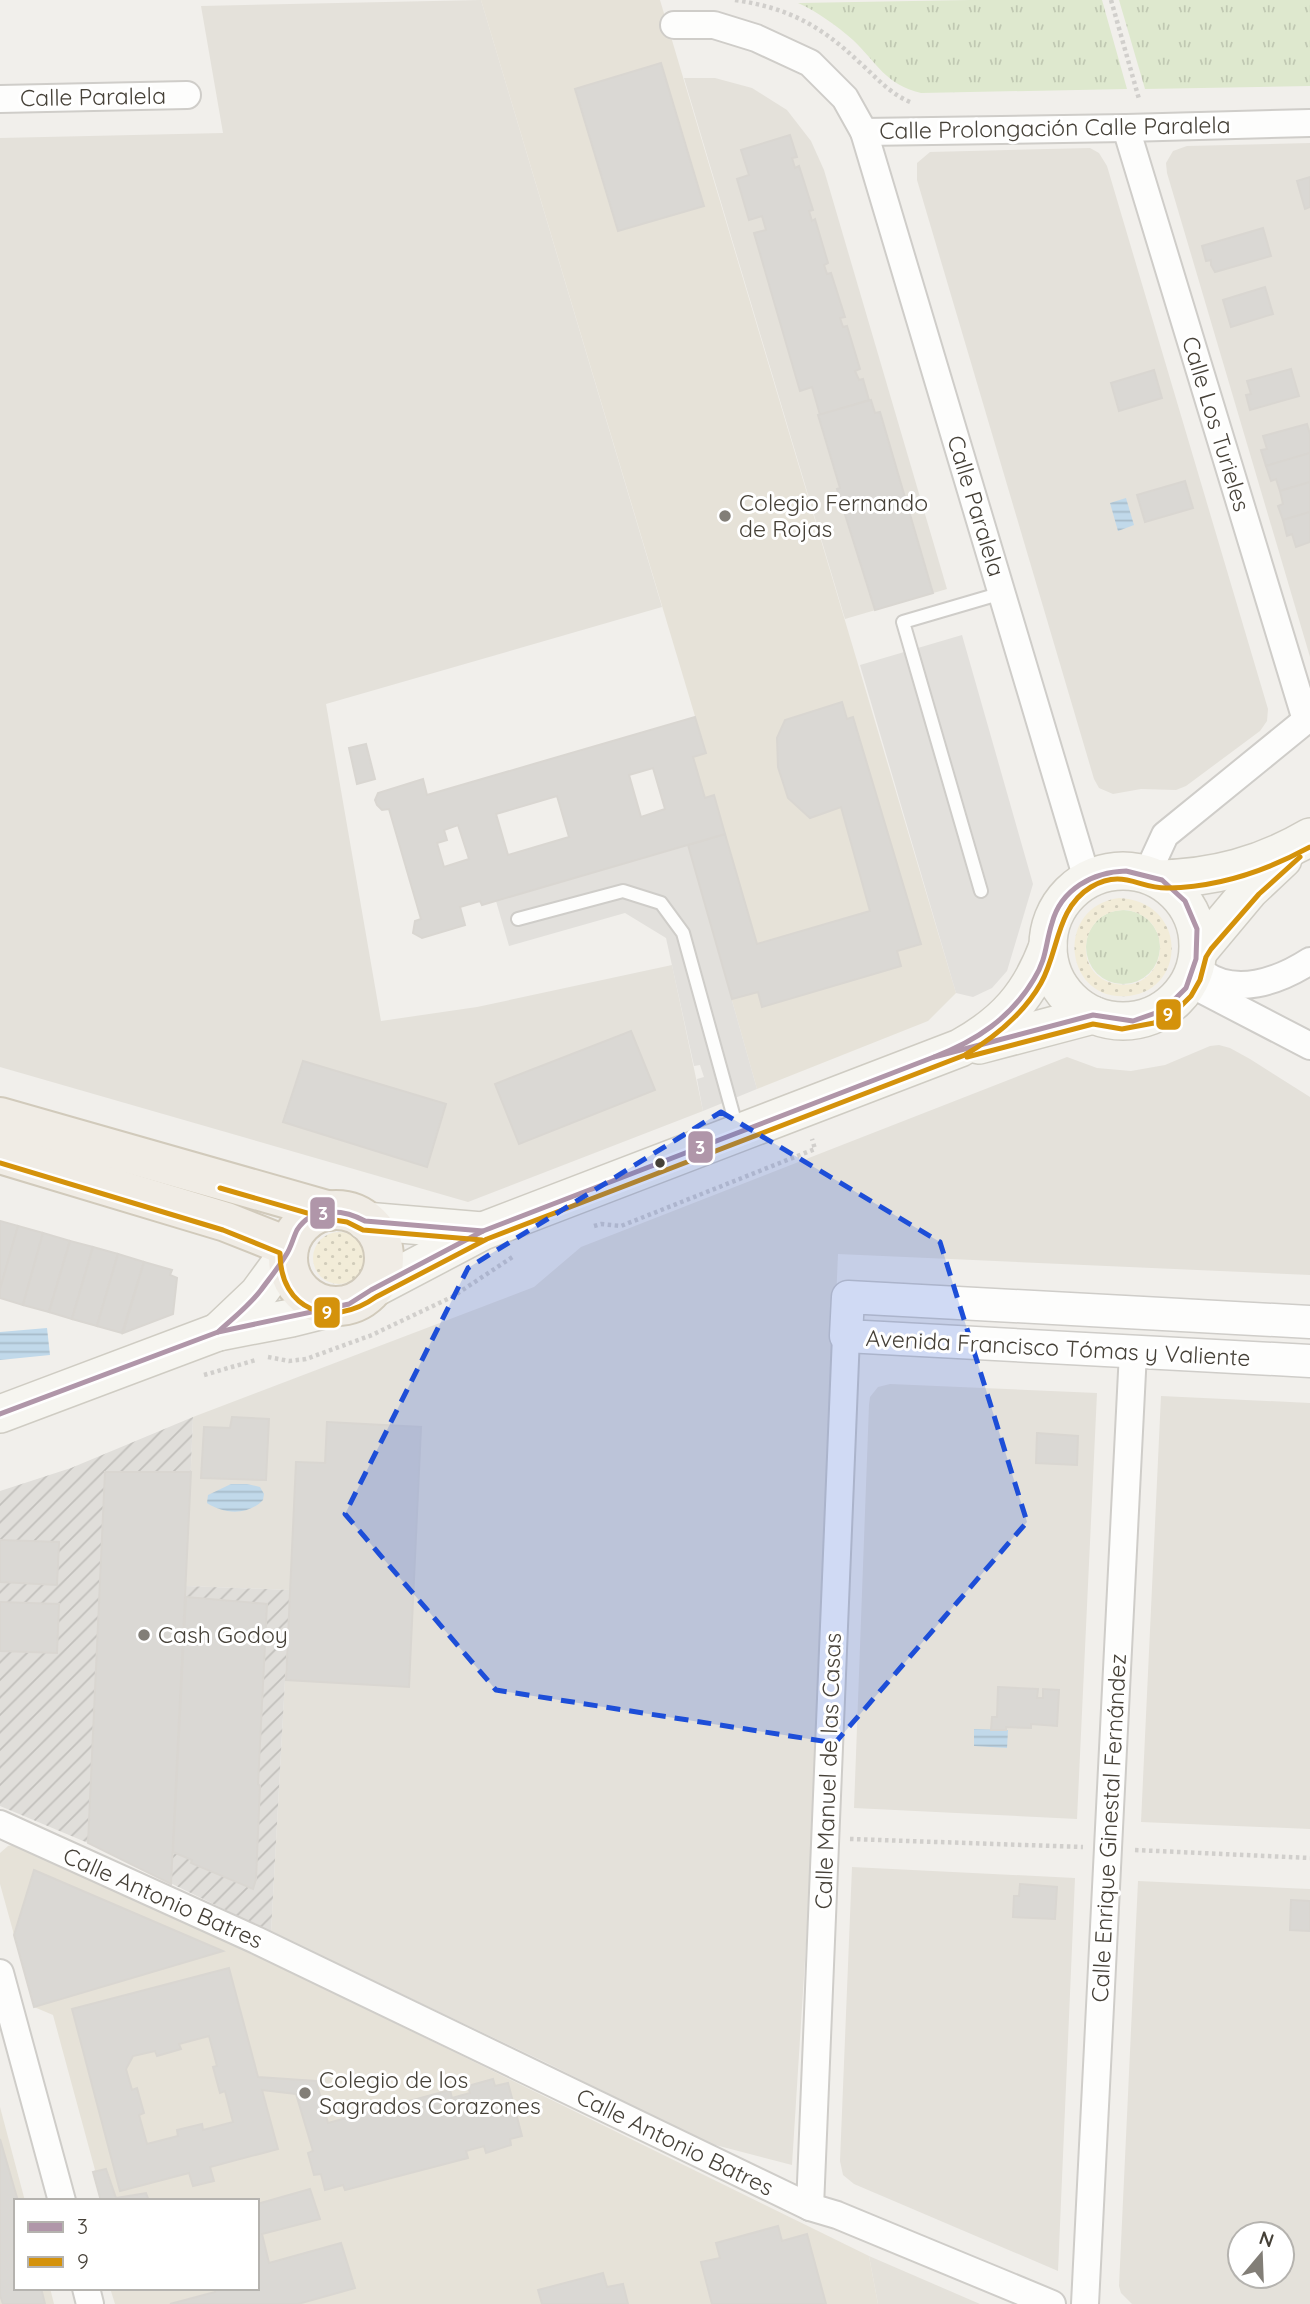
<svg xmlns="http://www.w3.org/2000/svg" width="1310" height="2304" font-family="Quicksand,sans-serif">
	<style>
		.residential { fill: #e4e1da; fill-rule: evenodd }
		.industrial { fill: url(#industrial-furrows) }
		.education { fill: #e6e2d8 }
		.grass { fill: url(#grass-tufts) }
		.sand { fill: url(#sand-dots); fill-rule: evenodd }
		.parking { fill: #e2e0dc }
		.water { fill: url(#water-rules) }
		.building { fill: #dad8d4; stroke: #d9d6d1; stroke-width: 2; fill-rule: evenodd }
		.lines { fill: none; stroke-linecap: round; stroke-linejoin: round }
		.service-casing { stroke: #cfcdc9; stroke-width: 16 }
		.minor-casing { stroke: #cfcdc9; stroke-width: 30 }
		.tertiary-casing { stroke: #cfcdc9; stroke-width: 35 }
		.secondary-casing { stroke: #cfccc3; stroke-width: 40 }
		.primary-casing { stroke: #d1cabb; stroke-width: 42 }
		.path { stroke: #d1cfcc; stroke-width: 4.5; stroke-dasharray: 3.5 3.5; stroke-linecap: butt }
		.service { stroke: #fdfdfc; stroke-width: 12 }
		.minor { stroke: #fdfdfc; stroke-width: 26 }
		.tertiary { stroke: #fdfdfc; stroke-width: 32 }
		.secondary { stroke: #f6f5f0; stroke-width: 37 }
		.primary { stroke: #f0ece5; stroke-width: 38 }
		.bus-1-casing { stroke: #fff; stroke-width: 10 }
		.bus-2-casing { stroke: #fff; stroke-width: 10 }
		.bus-1 { stroke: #b096a9; stroke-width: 5 }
		.bus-2 { stroke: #d4920b; stroke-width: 5 }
		.marked { fill: #1d4ed8; fill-opacity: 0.2; stroke: #1d4ed8; stroke-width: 5; stroke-dasharray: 14 9; stroke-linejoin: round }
		.poi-dot { fill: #827e77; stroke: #fff; stroke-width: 2.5 }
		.bus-dot { fill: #464138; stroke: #fff; stroke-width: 2.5 }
		.labels { text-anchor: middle; stroke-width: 6; stroke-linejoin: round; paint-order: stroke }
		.street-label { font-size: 23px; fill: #464138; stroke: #fff }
		.poi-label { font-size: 23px; fill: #464138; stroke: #fff; text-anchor: start }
		.line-badge { stroke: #fff; stroke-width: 2.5 }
		.badge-label { font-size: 19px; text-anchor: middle; font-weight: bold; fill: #fff }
	</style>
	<defs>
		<pattern id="industrial-furrows" width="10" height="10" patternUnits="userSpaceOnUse" patternTransform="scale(1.75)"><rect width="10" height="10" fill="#e0deda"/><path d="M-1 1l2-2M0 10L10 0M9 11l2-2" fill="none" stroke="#c2c0bc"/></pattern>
		<pattern id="grass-tufts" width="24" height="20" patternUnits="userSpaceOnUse" patternTransform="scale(1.75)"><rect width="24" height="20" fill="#dee8ce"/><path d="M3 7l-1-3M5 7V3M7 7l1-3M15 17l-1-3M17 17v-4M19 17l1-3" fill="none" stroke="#c0c8b2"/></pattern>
		<pattern id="sand-dots" width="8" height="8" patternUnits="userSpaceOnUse" patternTransform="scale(1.75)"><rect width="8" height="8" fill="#f2ecd8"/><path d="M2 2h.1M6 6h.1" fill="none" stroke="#d1ccba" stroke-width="1.8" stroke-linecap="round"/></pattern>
		<pattern id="water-rules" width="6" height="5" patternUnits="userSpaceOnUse" patternTransform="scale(1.75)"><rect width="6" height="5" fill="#c1d9ea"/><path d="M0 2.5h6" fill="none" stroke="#a7bbc9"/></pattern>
	</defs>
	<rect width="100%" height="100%" fill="#f1efeb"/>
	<!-- residential -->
	<g class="residential">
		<polygon points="481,0 662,607 326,704 381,1021 477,1007 672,965 703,1111 468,1202 0,1067 0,138 223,133 201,6"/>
		<polygon points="684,78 715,78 752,88 787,110 811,141 824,170 947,589 845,619"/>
		<polygon points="1310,143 1310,657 1167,173 1166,163 1173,151 1187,146"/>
		<polygon points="1090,148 1099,153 1107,166 1268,709 1267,721 1260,731 1186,786 1176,790 1141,789 1113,794 1099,788 1094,779 917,180 917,163 930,152"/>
		<polygon points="1219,1045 1230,1048 1250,1059 1310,1097 1310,1275 838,1254 813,1834 792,2165 704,2142 549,2064 271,1932 290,1590 186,1586 193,1417 534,1287 581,1247 1067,1057 1097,1068 1131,1071 1165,1065 1210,1046"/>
		<polygon points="890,1384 1097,1393 1077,1819 854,1808 869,1405 870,1397 878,1387"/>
		<polygon points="1161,1396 1310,1403 1310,1829 1141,1822"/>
		<polygon points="852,1867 1075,1878 1058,2271 854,2184 843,2175 840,2161"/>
		<path d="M1138,1881L1310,1889V2304H1132L1121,2293L1119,2286ZM1240,2234H1282V2276H1240Z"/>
		<polygon points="869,2256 980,2304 878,2304"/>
	</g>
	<!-- industrial -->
	<polygon class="industrial" points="193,1417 186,1586 290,1590 271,1932 88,1843 0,1806 0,1491 71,1468"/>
	<!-- education -->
	<g class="education">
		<polygon points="481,0 660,0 956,993 928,1021 757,1089 688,845 725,834 714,796 705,798 693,757 706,753"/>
		<polygon points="16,1844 226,1940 869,2256 878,2304 115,2304 110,2288 257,2288 257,2201 101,2201 93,2172 95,2170 53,2015 34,2007 0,1884 0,1853 8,1846"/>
		<polygon points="0,2107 25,2201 16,2201 16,2288 50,2288 54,2304 0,2304"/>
	</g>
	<!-- grass -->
	<g class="grass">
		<path d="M970,0H1102L1127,89L921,93C886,85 877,63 853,40C837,26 818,12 798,3Z"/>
		<polygon points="1119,0 1310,0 1310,86 1145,89"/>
		<circle cx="1123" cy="947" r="37"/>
	</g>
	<!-- sand -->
	<g class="sand">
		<path d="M1119,898C1187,901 1188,989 1129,996C1064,1003 1053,907 1119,898ZM1128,910C1179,921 1165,993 1116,984C1070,975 1079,907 1128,910Z"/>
		<circle cx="339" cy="1258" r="26"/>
	</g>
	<!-- parking -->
	<g class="parking">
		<polygon points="962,635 1033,884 1007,971 992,988 973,997 956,993 860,665"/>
		<polygon points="688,845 757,1089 703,1111 697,1079 704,1077 700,1065 694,1066 666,938 625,913 509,946 496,901"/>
	</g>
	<!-- water -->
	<g class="water">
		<polygon points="1126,498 1134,525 1118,531 1110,503"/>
		<polygon points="47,1328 50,1355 0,1360 0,1332"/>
		<path d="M231,1484H247L260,1487L264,1494L263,1500C248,1516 223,1514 207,1503L208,1495Z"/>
		<polygon points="974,1729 1008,1730 1007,1748 974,1746"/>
	</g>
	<!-- building -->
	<g class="building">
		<polygon points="661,63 704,206 618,231 575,89"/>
		<polygon points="790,135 797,157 792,158 795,168 799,166 813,210 809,211 812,221 815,219 828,263 824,265 827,274 831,273 845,317 840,318 843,327 847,326 860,369 855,371 859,380 863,379 869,400 820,415 812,387 800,391 754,233 766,230 762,216 749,220 737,179 749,175 741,150"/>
		<polygon points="1310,177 1310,207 1305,209 1297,181"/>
		<polygon points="1263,228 1271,256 1215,272 1211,265 1211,260 1206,261 1202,246"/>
		<polygon points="1265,287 1273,314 1231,327 1223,300"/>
		<polygon points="1291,369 1299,396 1250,410 1246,395 1251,394 1247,381"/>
		<polygon points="1154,370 1162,398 1119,411 1111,383"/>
		<polygon points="871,400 875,413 880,412 933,593 875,610 837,489 840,488 818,415"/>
		<polygon points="1307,424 1310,434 1310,453 1266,466 1261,450 1267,449 1263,436"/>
		<polygon points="1310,453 1310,482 1280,491 1276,479 1271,481 1266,466"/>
		<polygon points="1185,481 1193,508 1145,522 1137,495"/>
		<polygon points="1310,482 1310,512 1283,520 1278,506 1283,504 1280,491"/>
		<polygon points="1310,512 1310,542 1296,547 1292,534 1287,536 1283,520"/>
		<polygon points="842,702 847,719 853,717 921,944 897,951 901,966 762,1007 758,992 732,999 688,845 725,834 757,944 870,911 841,807 810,818 788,798 778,767 777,738 785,720"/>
		<path d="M695,717L706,753L693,757L705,798L714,795L725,834L482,905L480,901L460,907L465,925L422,938L413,933L415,921L421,919L389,809L382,810L377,805L375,800L378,793L423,779L427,795ZM653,768L665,809L641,817L629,775ZM557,796L569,837L508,855L496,814ZM458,825L469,859L444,867L437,843L447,840L444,830Z"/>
		<polygon points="366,744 375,779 357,784 349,748"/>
		<polygon points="631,1031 655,1090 519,1144 495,1084"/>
		<polygon points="303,1061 446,1104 427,1167 283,1122"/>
		<polygon points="0,1221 18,1226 0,1289"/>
		<polygon points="18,1226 43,1233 23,1305 0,1298 0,1289"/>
		<polygon points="43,1233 70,1241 49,1312 23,1305"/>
		<polygon points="70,1241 93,1247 72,1319 49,1312"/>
		<polygon points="93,1247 118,1254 97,1326 72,1319"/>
		<polygon points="118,1254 144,1262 122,1333 97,1326"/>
		<polygon points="144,1262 172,1270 170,1275 177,1278 173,1314 123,1333"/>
		<polygon points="232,1417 269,1419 266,1480 201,1478 204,1427 230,1428"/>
		<polygon points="327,1422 421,1427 409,1687 286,1680 296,1462 325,1463"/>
		<polygon points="1037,1433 1078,1436 1077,1465 1036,1463"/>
		<polygon points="105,1472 191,1472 171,1884 88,1843"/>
		<polygon points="0,1540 59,1542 57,1585 0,1582"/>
		<polygon points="186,1597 267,1604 258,1784 260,1786 256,1879 253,1889 191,1863 192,1860 173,1852"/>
		<polygon points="0,1602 59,1604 57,1653 0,1651"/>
		<polygon points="998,1687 1038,1689 1037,1698 1043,1698 1043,1689 1059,1690 1057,1726 1031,1724 1031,1728 1006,1727 1006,1730 991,1730 992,1717 997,1717"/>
		<polygon points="34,1870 223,1951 34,2007 14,1935"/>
		<polygon points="1020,1884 1057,1887 1055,1919 1013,1917 1014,1896 1019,1896"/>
		<polygon points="1291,1900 1310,1901 1310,1931 1290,1930"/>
		<path d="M229,1968L258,2077L316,2081L328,2123L450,2090L452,2098L470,2093L468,2086L493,2079L495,2086L508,2083L522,2136L510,2139L511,2145L486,2153L484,2146L466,2151L468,2158L345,2190L343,2185L325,2190L321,2174L314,2175L308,2153L313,2151L296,2094L262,2090L278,2149L210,2167L214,2181L193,2186L189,2173L120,2191L72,2009ZM209,2036L217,2066L213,2067L220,2093L225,2091L233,2122L203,2130L202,2124L177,2130L178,2136L147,2144L139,2115L144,2113L137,2088L132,2090L126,2069L133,2056L155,2051L157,2056L181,2049L179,2044Z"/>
		<polygon points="0,2139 18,2201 16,2201 16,2288 41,2288 45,2304 3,2304 0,2295"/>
		<polygon points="106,2169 116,2198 146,2193 149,2201 101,2201 93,2172"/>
		<polygon points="310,2189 320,2219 262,2234 269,2263 341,2243 355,2288 298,2304 170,2304 215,2292 214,2288 257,2288 257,2204"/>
		<polygon points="778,2226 782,2241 807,2234 826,2304 712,2304 701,2262 720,2258 716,2243"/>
		<polygon points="603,2273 607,2287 623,2284 628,2304 542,2304 538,2290"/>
	</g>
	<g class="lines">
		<defs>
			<g id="service">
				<polyline points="981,891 903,622 1002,593"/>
				<polyline points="518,919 623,891 661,903 683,933 738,1132"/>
			</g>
			<g id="minor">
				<polyline points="674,25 714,25 756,38 810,63 845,98 864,132 1126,128 1310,123"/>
				<polyline points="0,99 187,95"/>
				<polyline points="1126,128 1306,720"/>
				<polyline points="864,132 1087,879"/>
				<polyline points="1147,874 1165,835 1310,717"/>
				<path d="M1203,973C1235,997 1279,981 1310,961"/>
				<polyline points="1189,983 1310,1046"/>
				<polyline points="0,1824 256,1940 810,2207 837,2215 1052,2304"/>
				<polyline points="0,1973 62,2201"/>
				<polyline points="810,2207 846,1336"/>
				<polyline points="86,2288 90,2304"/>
				<polyline points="1085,2304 1133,1352"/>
			</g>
			<polyline id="tertiary" points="1310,1322 848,1297 846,1336 1310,1361"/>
			<g id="secondary">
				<circle cx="1123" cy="946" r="75"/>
				<path d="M1158,879C1214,878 1262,865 1310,837"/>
				<polyline points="1199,951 1250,890 1283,859"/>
				<polyline points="979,1045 1093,1015"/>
				<polyline points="365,1221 482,1231"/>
				<path d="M371,1290L483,1231L960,1048C1005,1023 1030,995 1048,946"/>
				<polyline points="218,1332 258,1294 288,1253"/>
				<polyline points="0,1414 218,1332 291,1318 339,1306"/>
			</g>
			<g id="primary">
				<polyline points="0,1117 330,1211"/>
				<polyline points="0,1154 226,1222 289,1247"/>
				<circle cx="336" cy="1258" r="48"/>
			</g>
		</defs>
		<!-- service casing -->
		<use href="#service" class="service-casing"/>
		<!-- minor casing -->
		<use href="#minor" class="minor-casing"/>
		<!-- tertiary casing -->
		<use href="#tertiary" class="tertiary-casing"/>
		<!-- secondary casing -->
		<use href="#secondary" class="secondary-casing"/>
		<!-- primary casing -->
		<use href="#primary" class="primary-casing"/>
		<!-- path -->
		<g class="path">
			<path d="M735,0C788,8 820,25 859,62C876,77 889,93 910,102"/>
			<polyline points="1111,0 1139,99"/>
			<polyline points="594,1226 601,1224 621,1226 815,1149 812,1139"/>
			<polyline points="268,1357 289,1361 306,1359 372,1335 452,1297 514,1256"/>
			<polyline points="204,1375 256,1360"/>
			<polyline points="850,1839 1083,1847"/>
			<polyline points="1135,1850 1310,1858"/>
		</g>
		<!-- service -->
		<use href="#service" class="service"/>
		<!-- minor -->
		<use href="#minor" class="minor"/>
		<!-- tertiary -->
		<use href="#tertiary" class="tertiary"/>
		<!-- secondary -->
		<use href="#secondary" class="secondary"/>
		<!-- primary -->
		<use href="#primary" class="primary"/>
		<defs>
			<g id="bus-1">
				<path d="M1126,871L1162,880L1185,901L1197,929L1196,959L1186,988L1164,1010L1133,1021L1093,1015L934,1057C976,1041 1011,1018 1034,979C1047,958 1045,945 1052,923C1061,889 1093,872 1126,871Z"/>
				<path d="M218,1332C232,1319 249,1306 261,1290C269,1279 279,1267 286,1255C291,1248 293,1238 297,1230C312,1206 344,1209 365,1221L483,1231"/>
				<polyline points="0,1414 218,1332 349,1304 371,1290 483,1231 934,1057"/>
			</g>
			<g id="bus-2">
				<polyline points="967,1057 1093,1024 1122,1029 1154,1023 1179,1008 1191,996 1200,980 1206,957 1211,949 1259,894 1300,857"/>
				<path d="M0,1163L223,1230L280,1253C280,1311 331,1329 376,1297L487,1239L965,1055C995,1037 1023,1015 1041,983C1059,951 1056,908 1091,887C1123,868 1139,889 1168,888C1219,887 1266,871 1310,847"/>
				<polyline points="220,1188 328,1219 347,1222 363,1230 482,1240"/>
			</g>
		</defs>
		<!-- bus-1 casing -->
		<use href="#bus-1" class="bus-1-casing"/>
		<!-- bus-2 casing -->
		<use href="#bus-2" class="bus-2-casing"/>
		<!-- bus-1 -->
		<use href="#bus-1" class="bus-1"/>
		<!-- bus-2 -->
		<use href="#bus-2" class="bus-2"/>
	</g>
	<!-- marked area -->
	<path class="marked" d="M721,1112L940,1242L1027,1522L835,1743L496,1690L345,1514L468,1268Z"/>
	<!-- markers -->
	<g class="poi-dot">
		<circle cx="725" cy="516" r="7"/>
		<circle cx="144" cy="1635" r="7"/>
		<circle cx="305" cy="2093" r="7"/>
	</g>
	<circle class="bus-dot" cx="660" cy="1163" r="6"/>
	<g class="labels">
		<!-- street labels -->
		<g class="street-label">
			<text transform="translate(93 97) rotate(-1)" y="8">Calle Paralela</text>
			<text transform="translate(1055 128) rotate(-1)" y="8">Calle Prolongación Calle Paralela</text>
			<text transform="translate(1216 424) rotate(73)" y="8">Calle Los Turieles</text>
			<text transform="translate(976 506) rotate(73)" y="8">Calle Paralela</text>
			<text transform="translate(1058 1348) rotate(3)" y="8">Avenida Francisco Tómas y Valiente</text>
			<text transform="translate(828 1771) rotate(-88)" y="8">Calle Manuel de las Casas</text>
			<text transform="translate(1109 1828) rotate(-87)" y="8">Calle Enrique Ginestal Fernández</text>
			<text transform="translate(163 1898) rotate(24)" y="8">Calle Antonio Batres</text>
			<text transform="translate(675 2142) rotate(26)" y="8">Calle Antonio Batres</text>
		</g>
		<!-- poi labels -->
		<g class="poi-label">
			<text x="739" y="511">Colegio Fernando<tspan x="739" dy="26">de Rojas</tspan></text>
			<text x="158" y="1643">Cash Godoy</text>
			<text x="319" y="2088">Colegio de los<tspan x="319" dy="26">Sagrados Corazones</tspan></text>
		</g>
	</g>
	<g class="line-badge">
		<rect x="1155" y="998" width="27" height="33" rx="7" fill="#d4920b"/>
		<rect x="687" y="1130" width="27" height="34" rx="7" fill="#b096a9"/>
		<rect x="309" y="1196" width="27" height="34" rx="7" fill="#b096a9"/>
		<rect x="313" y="1296" width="28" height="33" rx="7" fill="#d4920b"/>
	</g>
	<g class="badge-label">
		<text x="1168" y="1021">9</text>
		<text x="700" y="1154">3</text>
		<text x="323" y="1220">3</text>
		<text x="327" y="1319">9</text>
	</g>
	<!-- legend -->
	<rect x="14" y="2199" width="245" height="91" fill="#ffffff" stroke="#b5b3af" stroke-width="2"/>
	<rect x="28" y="2222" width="35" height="10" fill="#b096a9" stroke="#b5b3af" stroke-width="2"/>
	<text x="77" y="2234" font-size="21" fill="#464138">3</text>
	<rect x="28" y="2257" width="35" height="10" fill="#d4920b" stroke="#b5b3af" stroke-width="2"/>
	<text x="77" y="2269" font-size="21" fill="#464138">9</text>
	<!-- north arrow -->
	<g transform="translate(1261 2255) rotate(19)"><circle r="33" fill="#ffffff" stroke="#b5b3af" stroke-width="2"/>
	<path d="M0-5L12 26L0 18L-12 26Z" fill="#827e77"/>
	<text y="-10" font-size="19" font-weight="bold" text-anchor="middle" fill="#464138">N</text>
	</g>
</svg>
